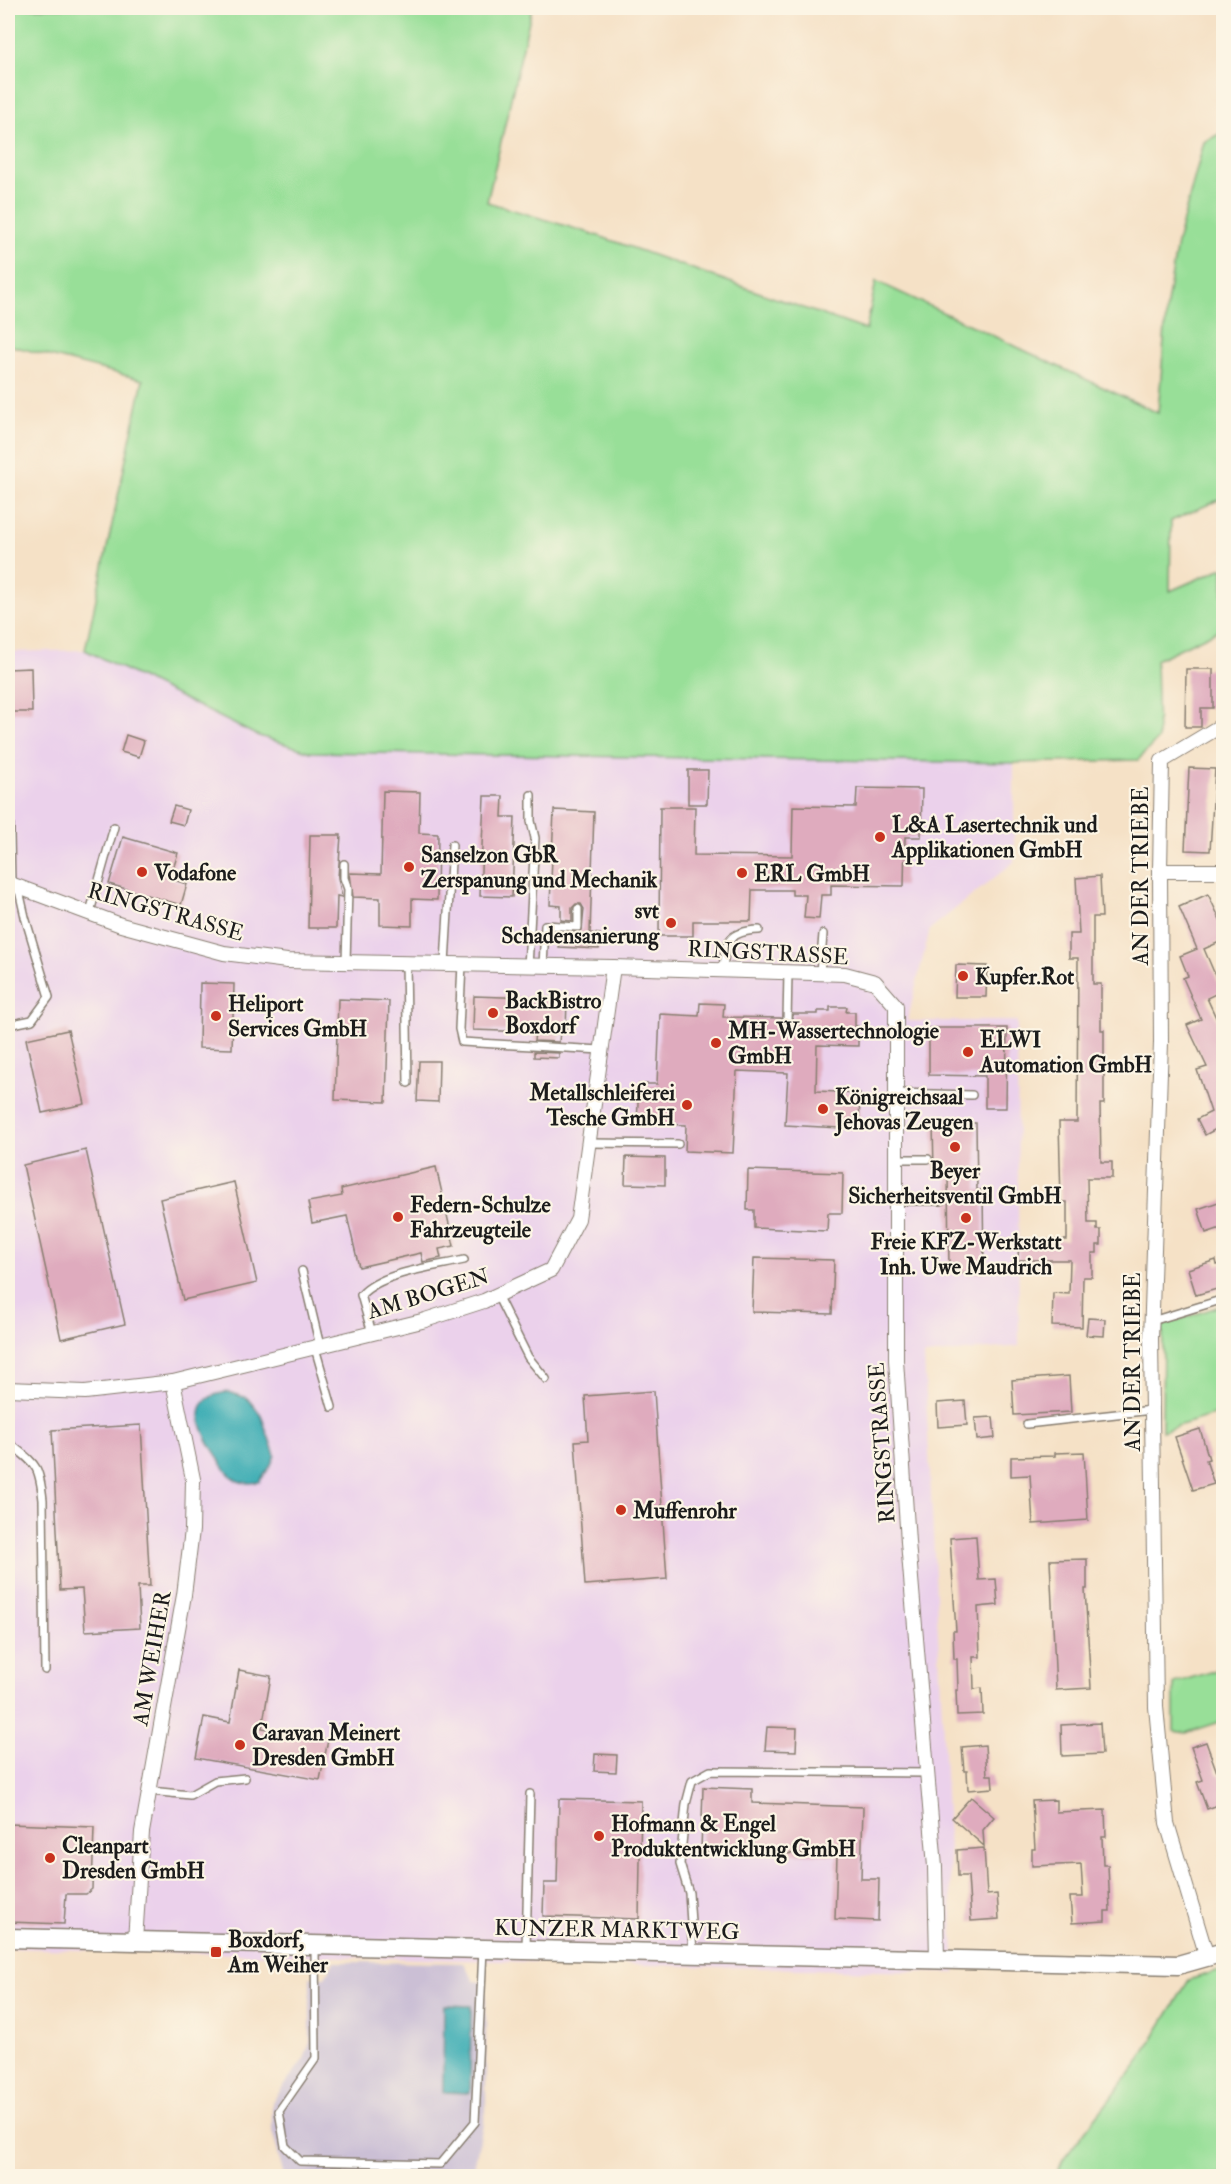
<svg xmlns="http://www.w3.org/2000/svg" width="1231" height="2184" font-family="'IM FELL Double Pica',serif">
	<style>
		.built { fill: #ebd1eb }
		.industrial { fill: #cbbfd5 }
		.green { fill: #98df98; stroke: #5a7e5a; stroke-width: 1.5 }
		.water { fill: #39abb3; stroke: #2a6468; stroke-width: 1.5 }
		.building { fill: #dfabbe }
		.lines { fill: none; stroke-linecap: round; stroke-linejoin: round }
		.service-casing { stroke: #887e71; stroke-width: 10 }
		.minor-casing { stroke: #887e71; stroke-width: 16 }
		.tertiary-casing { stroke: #887e71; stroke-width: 21 }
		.service { stroke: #fff; stroke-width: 7 }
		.minor { stroke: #fff; stroke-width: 14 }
		.tertiary { stroke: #fff; stroke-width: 18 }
		.poi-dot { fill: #c8321e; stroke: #fcf5e5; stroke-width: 2 }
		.labels { text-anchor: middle; stroke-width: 4.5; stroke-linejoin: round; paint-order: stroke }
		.poi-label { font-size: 22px; font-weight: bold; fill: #1c1c1c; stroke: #fcf5e5; text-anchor: start }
		.street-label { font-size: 22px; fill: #1c1c1c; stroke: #fcf5e5 }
	</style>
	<rect width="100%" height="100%" fill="#fcf5e5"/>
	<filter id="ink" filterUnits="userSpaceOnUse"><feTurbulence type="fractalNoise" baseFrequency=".0167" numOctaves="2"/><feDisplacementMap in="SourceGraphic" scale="12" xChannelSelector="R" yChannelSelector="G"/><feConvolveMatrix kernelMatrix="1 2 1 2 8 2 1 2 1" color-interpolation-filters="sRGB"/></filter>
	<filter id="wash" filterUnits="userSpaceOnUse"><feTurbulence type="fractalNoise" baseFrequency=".008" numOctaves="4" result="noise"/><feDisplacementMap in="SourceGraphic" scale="24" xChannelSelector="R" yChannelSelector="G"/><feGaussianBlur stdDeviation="1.35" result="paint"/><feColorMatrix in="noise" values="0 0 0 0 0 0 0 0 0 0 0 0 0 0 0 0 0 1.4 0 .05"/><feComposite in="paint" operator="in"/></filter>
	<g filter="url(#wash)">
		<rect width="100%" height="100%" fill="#f5e1c6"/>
		<!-- built -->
		<polygon class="built" points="85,650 256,735 311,752 1014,763 1014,862 930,929 907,1021 1017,1021 1019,1346 924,1355 955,1973 8,1948 8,652"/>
		<!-- industrial -->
		<polygon class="industrial" points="334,1962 464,1963 474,1981 486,1983 486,2111 472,2176 284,2176 272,2131 272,2102 304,2059 310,2042 310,1977 325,1977"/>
		<!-- green -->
		<g class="green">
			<polygon points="8,8 532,8 487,202 596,235 866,330 876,281 1158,413 1167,304 1177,243 1204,142 1223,132 1223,498 1171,521 1170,591 1223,568 1223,628 1156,660 1158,739 1138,760 1014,763 311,752 256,735 85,650 143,380 8,345"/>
			<polygon points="1223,1305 1223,1412 1162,1431 1163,1325"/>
			<polygon points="1223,1668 1223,1721 1186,1733 1174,1731 1174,1683"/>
			<polygon points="1223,1969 1223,2176 1056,2176 1063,2160 1138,2063 1189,1980"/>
		</g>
		<!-- water -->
		<g class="water">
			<path d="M229,1392L247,1398L261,1415L275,1455L270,1467L259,1482C251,1483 243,1484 236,1480C227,1474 221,1463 216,1454C199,1429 186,1396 229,1392Z"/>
			<polygon points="444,2005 471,2006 470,2093 443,2092"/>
		</g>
		<g id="blocks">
			<!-- building -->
			<g class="building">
				<polygon points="31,668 32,712 8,712 8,669"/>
				<polygon points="1186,669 1213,669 1213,708 1201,708 1201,727 1185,727"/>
				<polygon points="126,735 144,741 139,757 121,752"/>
				<polygon points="1189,768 1215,769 1210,851 1185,850"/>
				<polygon points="688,770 708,770 707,804 688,804"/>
				<polygon points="857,788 922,789 921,837 905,837 904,886 831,885 831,895 821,895 819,919 804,918 806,895 792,895 792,890 752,890 751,921 693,921 693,936 659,936 660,807 695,807 694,855 792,856 793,806 856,807"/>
				<polygon points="383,791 420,792 419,833 438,834 437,900 412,899 412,926 380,925 380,898 353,897 350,873 381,874"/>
				<polygon points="484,796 503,796 502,817 515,817 512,897 480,896"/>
				<polygon points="174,806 188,810 184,825 169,821"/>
				<polygon points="554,810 594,812 590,933 600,934 599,949 559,947 560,932 578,933 582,930 584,909 581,904 576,904 572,908 572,921 561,920 561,906 550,905"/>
				<polygon points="310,835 341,835 338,878 342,897 337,896 336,928 308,928"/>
				<polygon points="123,837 178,853 170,879 187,884 181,905 109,884"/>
				<polygon points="1100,876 1102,917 1093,917 1093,984 1101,984 1101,1030 1104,1030 1104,1104 1100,1104 1101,1162 1112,1162 1112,1178 1087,1178 1088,1223 1097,1223 1097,1230 1101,1230 1101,1245 1097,1245 1097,1253 1092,1253 1092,1277 1083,1277 1082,1327 1052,1326 1053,1293 1069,1294 1070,1260 1018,1260 1019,1239 1067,1240 1067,1202 1061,1202 1059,1122 1077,1122 1078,958 1069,958 1069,934 1079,934 1076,878"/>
				<polygon points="1208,894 1224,928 1224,940 1204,949 1222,991 1207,998 1224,1035 1224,1142 1221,1142 1216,1129 1205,1135 1197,1119 1211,1112 1197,1070 1207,1067 1187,1025 1201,1019 1183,978 1188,976 1180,956 1197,949 1179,907"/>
				<polygon points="956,965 987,966 986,997 955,997"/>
				<polygon points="200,983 234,984 232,1049 199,1048"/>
				<polygon points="474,996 567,999 566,1032 560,1032 559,1042 534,1041 535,1032 473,1030"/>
				<polygon points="338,999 389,1001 386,1102 335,1100"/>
				<polygon points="700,1003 724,1004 723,1017 781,1018 782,1024 786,1028 792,1024 793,1014 818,1014 818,1011 830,1011 830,1007 847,1007 846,1012 855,1012 855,1026 858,1026 858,1046 817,1045 816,1091 860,1093 859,1129 785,1125 788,1073 737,1071 733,1153 685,1151 686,1125 637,1123 639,1084 657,1084 660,1014 699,1016"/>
				<polygon points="929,1028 1007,1028 1006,1108 985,1108 985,1076 929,1075"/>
				<polygon points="68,1030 85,1104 42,1113 26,1039"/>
				<polygon points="534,1052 559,1053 559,1058 534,1057"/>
				<polygon points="419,1061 439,1061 438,1102 417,1101"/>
				<polygon points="933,1123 976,1123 977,1190 983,1190 984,1273 949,1273 948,1171 934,1171"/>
				<polygon points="86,1150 125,1324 61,1339 23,1165"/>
				<polygon points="626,1157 665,1158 665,1185 625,1184"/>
				<polygon points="436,1167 454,1246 439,1249 441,1258 423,1262 421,1253 359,1267 347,1216 312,1223 308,1202 342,1196 341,1189"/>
				<polygon points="748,1170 843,1173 842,1213 828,1213 827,1231 754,1228 754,1210 747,1210"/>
				<polygon points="234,1182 257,1283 183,1300 160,1199"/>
				<polygon points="1224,1200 1224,1227 1206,1233 1198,1209"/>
				<polygon points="754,1258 834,1260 832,1314 752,1312"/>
				<polygon points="1216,1260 1217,1265 1224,1263 1224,1287 1196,1295 1188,1269"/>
				<polygon points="1088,1318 1105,1319 1104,1336 1086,1335"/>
				<polygon points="1069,1376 1071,1412 1014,1415 1012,1380"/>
				<polygon points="654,1391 667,1579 585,1585 575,1441 588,1440 585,1396"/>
				<polygon points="965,1401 967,1425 938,1427 937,1403"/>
				<polygon points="993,1417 995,1438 977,1440 975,1418"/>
				<polygon points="141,1425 150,1586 138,1586 140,1628 85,1631 82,1589 60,1590 52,1430"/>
				<polygon points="1200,1429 1209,1459 1206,1460 1214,1484 1193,1490 1175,1437"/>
				<polygon points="1084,1452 1088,1520 1033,1524 1030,1475 1011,1476 1011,1457 1055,1456 1055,1453"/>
				<polygon points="976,1536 979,1580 996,1579 998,1605 978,1607 980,1657 973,1657 974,1689 982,1688 983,1714 957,1715 956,1690 958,1690 957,1659 954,1659 953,1631 956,1631 950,1538"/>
				<polygon points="1087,1559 1087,1589 1085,1589 1091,1688 1056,1690 1050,1560"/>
				<polygon points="239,1670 271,1676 262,1728 328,1740 320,1780 196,1758 204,1717 230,1722"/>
				<polygon points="1100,1723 1102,1754 1062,1756 1061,1725"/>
				<polygon points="767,1727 797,1728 796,1751 765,1750"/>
				<polygon points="1206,1742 1218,1775 1220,1774 1224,1784 1224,1803 1207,1809 1197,1782 1203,1780 1191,1747"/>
				<polygon points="985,1745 987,1775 992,1775 993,1788 968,1790 967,1771 964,1771 962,1747"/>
				<polygon points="595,1754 617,1755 616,1772 594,1771"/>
				<polygon points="703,1787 752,1789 752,1803 863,1807 861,1879 879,1879 878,1921 835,1919 837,1855 701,1851"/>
				<polygon points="971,1797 994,1817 983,1830 984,1846 952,1818"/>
				<polygon points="559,1799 641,1801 639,1919 543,1916 544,1883 557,1883"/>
				<polygon points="1056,1800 1056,1812 1105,1810 1106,1837 1102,1837 1103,1865 1108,1865 1110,1911 1105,1911 1105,1921 1072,1923 1070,1897 1083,1897 1081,1864 1032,1866 1032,1849 1035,1849 1032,1801"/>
				<polygon points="8,1824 94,1827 92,1889 86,1894 66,1894 64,1924 8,1922"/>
				<polygon points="984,1848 987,1895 997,1894 999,1919 971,1921 968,1876 958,1876 957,1850"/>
			</g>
		</g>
	</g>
	<g filter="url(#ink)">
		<use href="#blocks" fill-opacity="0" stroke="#887e71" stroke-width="1.5"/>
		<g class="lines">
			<defs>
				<g id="service">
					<polyline points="8,734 11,884"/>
					<polyline points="344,864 344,878 348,889 346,962"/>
					<polyline points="90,912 114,827"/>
					<polyline points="406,962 408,1083"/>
					<polyline points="445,963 452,845"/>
					<polyline points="462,964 459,1029 462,1042 601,1050"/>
					<polyline points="528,967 535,838 531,821 531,795"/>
					<polyline points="543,967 545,925 578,927 578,909"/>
					<path d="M723,970C725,942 728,931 759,930"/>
					<polyline points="820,973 823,934"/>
					<polyline points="787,1022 788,972"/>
					<polyline points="8,1025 32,1020 49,997 25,917 18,886"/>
					<polyline points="896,1093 972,1095"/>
					<polyline points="588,1143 678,1144"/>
					<polyline points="896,1159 928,1159"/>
					<polyline points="896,1201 941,1201"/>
					<polyline points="302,1271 320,1346"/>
					<polyline points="497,1295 528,1357 546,1379"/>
					<polyline points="1152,1321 1224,1299"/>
					<path d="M372,1333L361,1295C382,1272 434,1267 464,1260"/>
					<polyline points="315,1348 332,1407"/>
					<polyline points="1027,1424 1152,1410"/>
					<path d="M8,1442C36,1465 39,1463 43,1500L45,1670"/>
					<polyline points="150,1791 190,1795 215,1781 245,1778"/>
					<polyline points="315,1946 316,2058 279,2111 285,2146 300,2161 440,2164 475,2122 483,1949"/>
					<polyline points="526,1948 530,1794"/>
					<polyline points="693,1952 689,1893 680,1864 686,1804 692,1781 710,1771 928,1773"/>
				</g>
				<g id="minor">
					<polyline points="1160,871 1224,871"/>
					<polyline points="8,883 121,925 224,953 287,961 613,967 845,974 875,982 896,1006 896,1360 908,1542 935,1867 937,1960"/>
					<polyline points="8,1389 85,1392 173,1382 422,1321 484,1301 551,1270 578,1219 613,967"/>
					<polyline points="135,1941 142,1832 184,1595 192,1530 193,1479 173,1382"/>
					<polyline points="1207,1957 1167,1823 1156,1707 1151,1339 1161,1042 1160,871 1162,761 1224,724"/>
				</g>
				<polyline id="tertiary" points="8,1938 1178,1965 1224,1952"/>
			</defs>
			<!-- service casing -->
			<use href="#service" class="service-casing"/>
			<!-- minor casing -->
			<use href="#minor" class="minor-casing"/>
			<!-- tertiary casing -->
			<use href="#tertiary" class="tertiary-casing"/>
			<!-- service -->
			<use href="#service" class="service"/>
			<!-- minor -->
			<use href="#minor" class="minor"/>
			<!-- tertiary -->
			<use href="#tertiary" class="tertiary"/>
		</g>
	</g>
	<!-- markers -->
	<g class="poi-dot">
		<circle cx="880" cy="837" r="6"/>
		<circle cx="409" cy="867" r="6"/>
		<circle cx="142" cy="872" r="6"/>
		<circle cx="742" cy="873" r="6"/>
		<circle cx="671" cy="923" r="6"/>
		<circle cx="963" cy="976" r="6"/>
		<circle cx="493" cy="1013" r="6"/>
		<circle cx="216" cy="1016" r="6"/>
		<circle cx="716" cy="1043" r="6"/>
		<circle cx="968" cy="1052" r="6"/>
		<circle cx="687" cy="1105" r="6"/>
		<circle cx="823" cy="1109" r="6"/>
		<circle cx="955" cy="1147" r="6"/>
		<circle cx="398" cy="1217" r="6"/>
		<circle cx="966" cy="1218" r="6"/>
		<circle cx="621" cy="1510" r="6"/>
		<circle cx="240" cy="1745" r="6"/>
		<circle cx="599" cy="1836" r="6"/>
		<circle cx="50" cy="1858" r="6"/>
		<rect x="210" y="1946" width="12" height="12" rx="3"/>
	</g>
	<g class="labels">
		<!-- poi labels -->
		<g class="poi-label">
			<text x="892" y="832">L&amp;A Lasertechnik und<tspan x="892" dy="25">Applikationen GmbH</tspan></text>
			<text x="421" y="862">Sanselzon GbR<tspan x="421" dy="25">Zerspanung und Mechanik</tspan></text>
			<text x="154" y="880">Vodafone</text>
			<text x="754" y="881">ERL GmbH</text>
			<text x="659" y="918" text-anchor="end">svt<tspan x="659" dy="25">Schadensanierung</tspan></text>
			<text x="975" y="984">Kupfer.Rot</text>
			<text x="505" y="1008">BackBistro<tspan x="505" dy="25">Boxdorf</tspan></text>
			<text x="228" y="1011">Heliport<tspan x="228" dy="25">Services GmbH</tspan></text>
			<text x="728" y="1038">MH-Wassertechnologie<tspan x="728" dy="25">GmbH</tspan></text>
			<text x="980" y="1047">ELWI<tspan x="980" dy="25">Automation GmbH</tspan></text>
			<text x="675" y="1100" text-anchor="end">Metallschleiferei<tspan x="675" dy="25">Tesche GmbH</tspan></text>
			<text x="835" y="1104">Königreichsaal<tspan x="835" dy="25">Jehovas Zeugen</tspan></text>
			<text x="955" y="1178" text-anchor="middle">Beyer<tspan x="955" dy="25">Sicherheitsventil GmbH</tspan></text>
			<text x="410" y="1212">Federn-Schulze<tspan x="410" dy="25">Fahrzeugteile</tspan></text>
			<text x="966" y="1249" text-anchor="middle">Freie KFZ-Werkstatt<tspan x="966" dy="25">Inh. Uwe Maudrich</tspan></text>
			<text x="633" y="1518">Muffenrohr</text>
			<text x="252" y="1740">Caravan Meinert<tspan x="252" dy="25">Dresden GmbH</tspan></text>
			<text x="611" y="1831">Hofmann &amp; Engel<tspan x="611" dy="25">Produktentwicklung GmbH</tspan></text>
			<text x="62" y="1853">Cleanpart<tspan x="62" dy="25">Dresden GmbH</tspan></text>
			<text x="228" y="1947">Boxdorf,<tspan x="228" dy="25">Am Weiher</tspan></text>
		</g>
		<!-- street labels -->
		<g class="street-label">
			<text transform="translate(1140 876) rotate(-90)" y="8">AN DER TRIEBE</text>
			<text transform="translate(166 911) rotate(16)" y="8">RINGSTRASSE</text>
			<text transform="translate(768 952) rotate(3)" y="8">RINGSTRASSE</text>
			<text transform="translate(428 1293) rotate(-17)" y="8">AM BOGEN</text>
			<text transform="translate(1132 1362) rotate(-90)" y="8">AN DER TRIEBE</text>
			<text transform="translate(881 1443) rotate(-94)" y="8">RINGSTRASSE</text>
			<text transform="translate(151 1658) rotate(-80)" y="8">AM WEIHER</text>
			<text transform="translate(617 1929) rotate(1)" y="8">KUNZER MARKTWEG</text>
		</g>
	</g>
	<!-- margin -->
	<rect width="1231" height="2184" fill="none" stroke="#fcf5e5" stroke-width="30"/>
</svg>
